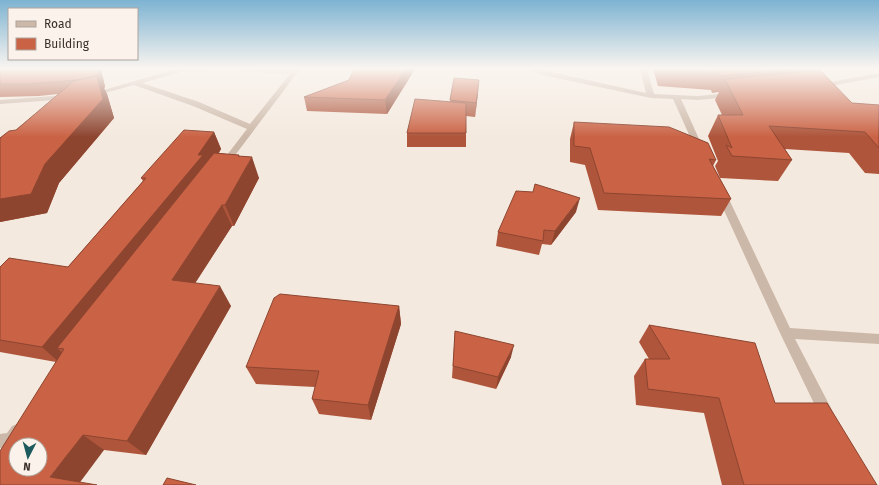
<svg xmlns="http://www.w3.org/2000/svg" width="879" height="485" font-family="'Fira Sans',sans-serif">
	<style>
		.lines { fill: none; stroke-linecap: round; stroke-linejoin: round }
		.minor { fill: #ccb8a9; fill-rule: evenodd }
		.wall { fill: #ae553b }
		.shaded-wall { fill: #8d4530 }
		.building { fill: #ca6345; stroke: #8d4530; fill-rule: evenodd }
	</style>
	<rect width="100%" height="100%" fill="#f4e9de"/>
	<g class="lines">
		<!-- minor -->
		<g class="minor">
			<polygon points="176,69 208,69 205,71 181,72 142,83 199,102 250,124 290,74 244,71 241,69 300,69 227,166 224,167 220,164 247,129 193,106 134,85 94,96 90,94"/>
			<polygon points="528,69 538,69 646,93 640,69 647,69 654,94 698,96 730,93 734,95 730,97 698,100 681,99 704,150 700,153 696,150 673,99 651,98 542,75"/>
			<polygon points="879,73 879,77 820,88 816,86 820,84"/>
			<polygon points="66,95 70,97 69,99 0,104 0,100"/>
			<polygon points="722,192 727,195 790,328 879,334 879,344 795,339 832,410 834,415 832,420 827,421 822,420 780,333 717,195"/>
			<path d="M17,424L22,426L24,431C19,443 12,446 0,448V434L7,433L12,426Z"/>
		</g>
	</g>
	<!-- wall -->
	<g class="wall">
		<polygon points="0,69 101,69 105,87 104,88 107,94 114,118 59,183 47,213 0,222 0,138 16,130 58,94 39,96 0,97"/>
		<polygon points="415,69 387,114 307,111 304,97 349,80"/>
		<polygon points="653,69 815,69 814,71 852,103 879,105 879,174 865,173 849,153 785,149 792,160 778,181 720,178 715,166 718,161 708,136 718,115 722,115 715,100 719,92 712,93 711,90 658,86"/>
		<polygon points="454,78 478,93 475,117 466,116 466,147 407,147 407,133 450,102"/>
		<polygon points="574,122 716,160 713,166 731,199 721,216 598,210 585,165 570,162 570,139"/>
		<polygon points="214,132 221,149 219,153 239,156 259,178 234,226 232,226 195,283 231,306 146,455 104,450 0,485 56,362 0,352 0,267 68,267 143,181 141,178"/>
		<polygon points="576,212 551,245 542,244 539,255 496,246 498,232"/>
		<polygon points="399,306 401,324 371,420 319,414 312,399 315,387 256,384 246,367"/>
		<polygon points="649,325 775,403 877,485 722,485 704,413 636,405 634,376 645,359 649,359 639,342"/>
		<polygon points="455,331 511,357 496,389 452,378"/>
	</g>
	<!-- shaded-wall -->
	<g class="shaded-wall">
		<polygon points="97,69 101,69 105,87 104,88 107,94 114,118 59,183 47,213 0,222 0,199 45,164 86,93"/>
		<polygon points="406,69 415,69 387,114 385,100"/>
		<polygon points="479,80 478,93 475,117 476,103"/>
		<polygon points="214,132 221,149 209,167 64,349 57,348 66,356 60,363 42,347 198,155"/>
		<polygon points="239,155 245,170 252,157 259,178 234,226 225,205 238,156"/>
		<polygon points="580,198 576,212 551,245 555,231"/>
		<polygon points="222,205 232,226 185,299 172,280"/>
		<polygon points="220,286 231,306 146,455 127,441"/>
		<polygon points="399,306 401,324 371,420 368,405"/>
		<polygon points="514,345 511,357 496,389 498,377"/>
		<polygon points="83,435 104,450 78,485 50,477"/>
	</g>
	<!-- building -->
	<g class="building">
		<polygon points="0,69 97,69 99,75 77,80 30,84 0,84"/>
		<polygon points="354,69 406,69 385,100 304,97 349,80"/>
		<polygon points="667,69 793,69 720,76 719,73"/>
		<polygon points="820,70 852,103 879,105 879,148 865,132 769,126 792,160 732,156 726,145 732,148 718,115 743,115 725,79"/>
		<polygon points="97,76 103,99 45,164 31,194 0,199 0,138 9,131 16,130 74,81"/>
		<polygon points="454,78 479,80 476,103 450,100"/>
		<polygon points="415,99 466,103 466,133 407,133"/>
		<polygon points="574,122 669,127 708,143 716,160 709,159 731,199 604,193 590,148 574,146"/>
		<polygon points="184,130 214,132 198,155 203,155 42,347 0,340 0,267 9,258 68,267 146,178 141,178"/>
		<path d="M214,153L239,155L238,156L252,157L225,205H222L172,280L220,286L127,441L83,435L50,477L97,485H0V451L64,349L57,348ZM16,445H40V469H16Z"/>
		<polygon points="535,184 580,198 555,231 544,230 543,241 498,232 516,191 533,192"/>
		<polygon points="280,294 399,306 368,405 312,399 319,371 246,367 274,298"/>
		<polygon points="649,325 755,343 775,403 827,403 877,485 744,485 719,398 648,389 645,359 670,359"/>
		<polygon points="455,331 514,345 498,377 453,366"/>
		<polygon points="167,478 196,485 163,485"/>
	</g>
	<!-- sky -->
	<linearGradient id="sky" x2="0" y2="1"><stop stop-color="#7db3d2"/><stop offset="0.5" stop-color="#faf5f0"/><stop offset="1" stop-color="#faf5f0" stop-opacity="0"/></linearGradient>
	<rect width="879" height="137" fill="url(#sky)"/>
	<!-- legend -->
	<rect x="8" y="8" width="130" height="52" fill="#fbf3eb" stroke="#ada49d"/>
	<rect x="16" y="21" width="20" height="6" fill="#ccb8a9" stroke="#ada49d"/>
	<text x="44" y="28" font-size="12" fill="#392e29">Road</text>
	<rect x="16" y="38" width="20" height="12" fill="#ca6345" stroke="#ada49d"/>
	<text x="44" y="48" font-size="12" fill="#392e29">Building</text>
	<!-- north arrow -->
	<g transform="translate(28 457) rotate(186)"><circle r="19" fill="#fbf3eb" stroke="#ada49d"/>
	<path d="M0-3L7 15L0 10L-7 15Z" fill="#1d5a5d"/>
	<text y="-6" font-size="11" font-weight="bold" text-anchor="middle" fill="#392e29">N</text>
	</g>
</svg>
